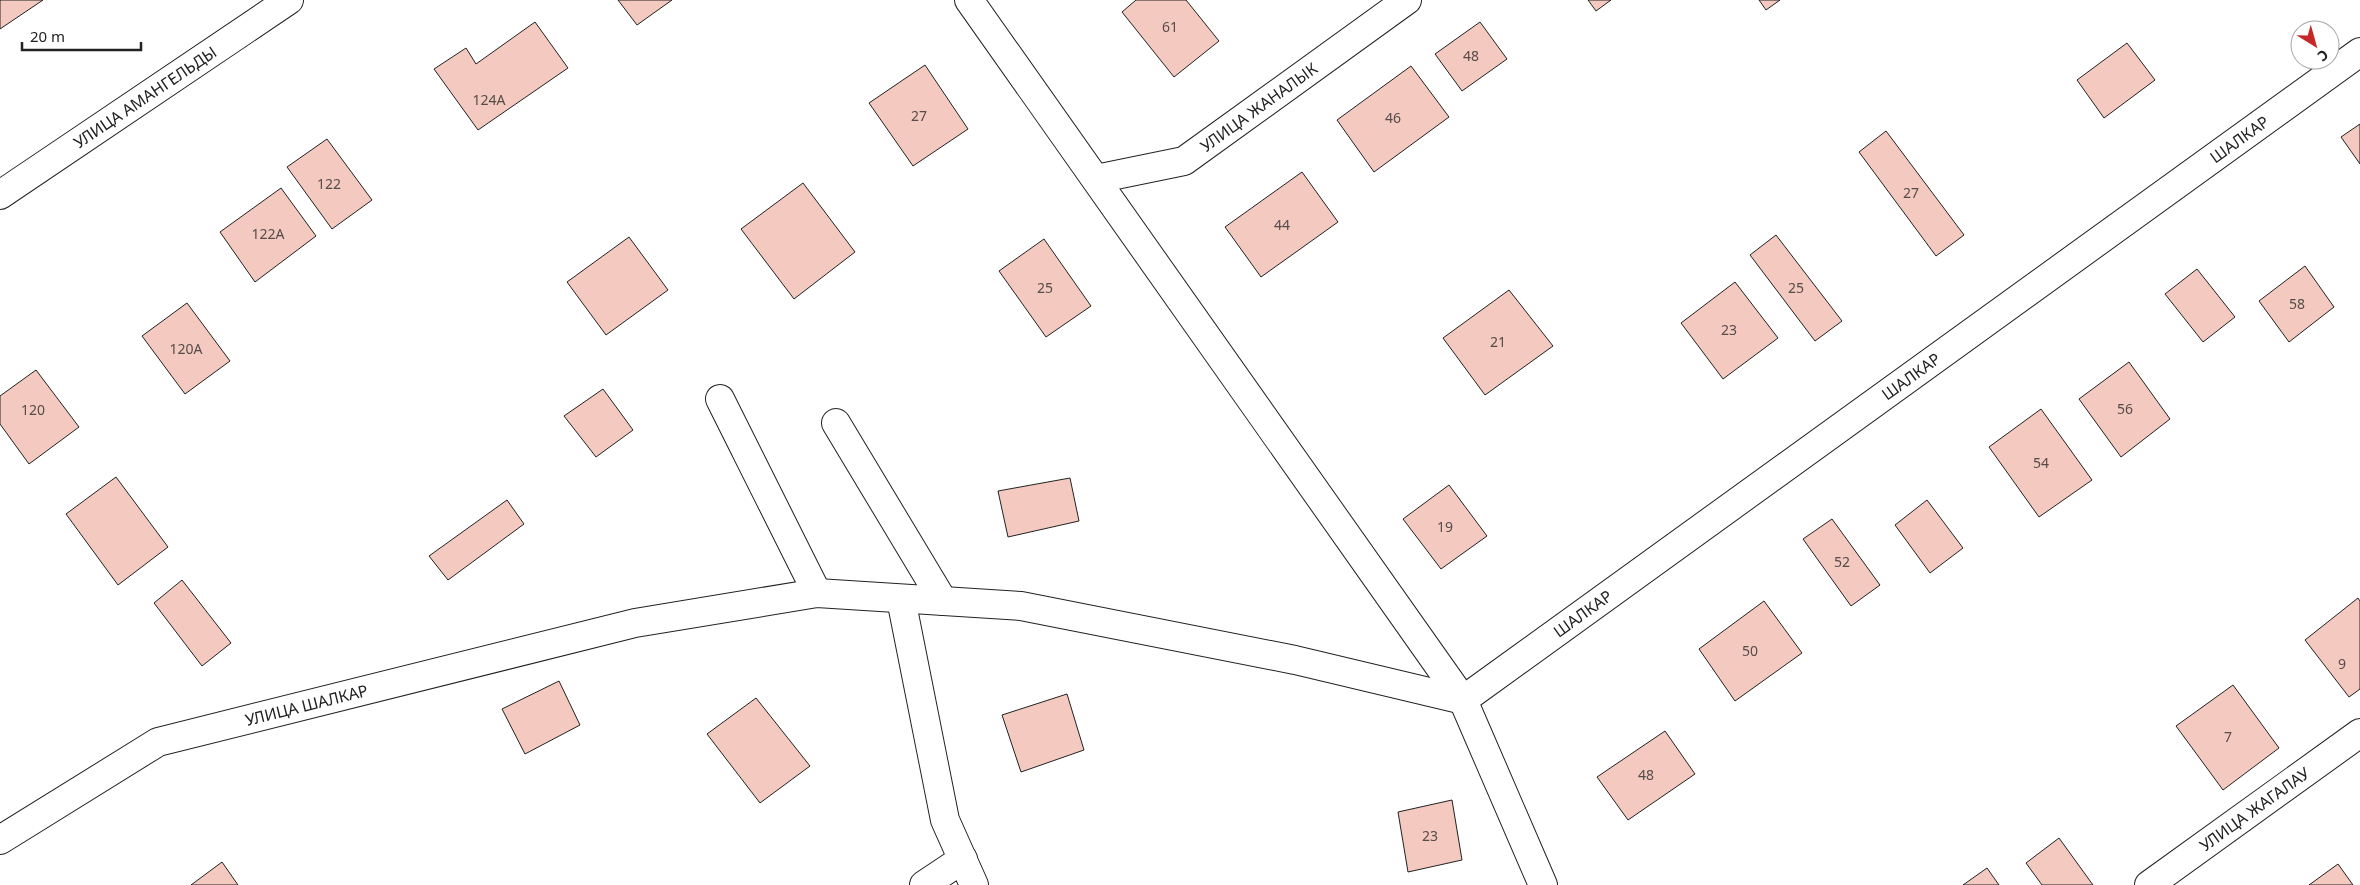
<svg xmlns="http://www.w3.org/2000/svg" width="2360" height="885" font-family="'Noto Sans',sans-serif">
	<style>
		.building { fill: #f3c9c0; stroke: #222 }
		.lines { fill: none; stroke-linecap: round; stroke-linejoin: round }
		.minor-casing { stroke: #222; stroke-width: 30 }
		.minor { stroke: #fff; stroke-width: 28 }
		.labels { text-anchor: middle; stroke-width: 4; stroke-linejoin: round; paint-order: stroke }
		.number-label { font-size: 14px; fill: #564c4a }
		.street-label { font-size: 16px; fill: #222; stroke: #fff }
	</style>
	<rect width="100%" height="100%" fill="#fff"/>
	<!-- building -->
	<g class="building">
		<polygon points="0,0 43,0 0,29"/>
		<polygon points="618,0 672,0 637,25"/>
		<polygon points="1136,0 1186,0 1219,41 1174,77 1122,12"/>
		<polygon points="1588,0 1611,0 1596,11"/>
		<polygon points="1759,0 1780,0 1766,10"/>
		<polygon points="535,22 568,68 478,130 434,69 466,48 476,64"/>
		<polygon points="1480,22 1507,59 1462,91 1435,54"/>
		<polygon points="2127,43 2155,80 2104,118 2077,80"/>
		<polygon points="925,65 968,129 913,166 869,103"/>
		<polygon points="1411,66 1449,117 1374,172 1337,120"/>
		<polygon points="2360,124 2360,164 2341,137"/>
		<polygon points="1886,131 1964,235 1936,256 1859,152"/>
		<polygon points="327,139 372,200 332,229 287,167"/>
		<polygon points="1302,172 1338,222 1261,277 1225,227"/>
		<polygon points="803,183 855,252 794,299 741,229"/>
		<polygon points="281,188 316,236 255,282 220,232"/>
		<polygon points="1776,235 1842,321 1815,341 1750,255"/>
		<polygon points="629,237 668,290 606,335 567,282"/>
		<polygon points="1044,239 1091,306 1046,337 999,271"/>
		<polygon points="2305,266 2334,307 2289,342 2259,301"/>
		<polygon points="2197,269 2235,317 2203,342 2165,294"/>
		<polygon points="1735,282 1778,338 1723,379 1681,323"/>
		<polygon points="1509,290 1553,346 1485,395 1443,338"/>
		<polygon points="187,303 230,361 185,394 142,336"/>
		<polygon points="2129,362 2170,419 2121,457 2079,399"/>
		<polygon points="36,370 79,427 29,464 0,424 0,396"/>
		<polygon points="603,389 633,430 596,457 564,416"/>
		<polygon points="2041,409 2092,480 2039,517 1989,447"/>
		<polygon points="116,477 168,547 118,585 66,514"/>
		<polygon points="1070,478 1079,521 1008,537 998,491"/>
		<polygon points="1449,485 1487,536 1441,569 1403,519"/>
		<polygon points="507,500 524,524 448,580 429,556"/>
		<polygon points="1927,500 1963,548 1930,573 1895,525"/>
		<polygon points="1832,519 1880,585 1851,606 1803,539"/>
		<polygon points="182,580 231,643 202,666 154,603"/>
		<polygon points="2358,598 2360,601 2360,689 2349,697 2305,640"/>
		<polygon points="1764,601 1802,653 1735,701 1699,649"/>
		<polygon points="559,681 580,725 525,754 502,709"/>
		<polygon points="2233,685 2279,748 2223,790 2176,726"/>
		<polygon points="1067,694 1084,750 1021,772 1002,715"/>
		<polygon points="756,698 810,766 760,803 707,734"/>
		<polygon points="1665,731 1695,774 1628,820 1597,777"/>
		<polygon points="1452,800 1462,860 1408,872 1398,812"/>
		<polygon points="2059,838 2093,885 2042,885 2026,863"/>
		<polygon points="222,862 238,885 191,885"/>
		<polygon points="2338,864 2353,885 2309,885"/>
		<polygon points="1987,868 1999,885 1963,885"/>
	</g>
	<g class="lines">
		<defs>
			<g id="minor">
				<polyline points="969,0 1463,700 1543,885"/>
				<path id="s1" d="M1096,179L1184,161L1407,0"/>
				<path id="s2" d="M0,195L289,0"/>
				<polyline points="720,399 817,593"/>
				<polyline points="836,423 943,601"/>
				<polyline points="901,599 945,820 974,885"/>
				<path id="s3" d="M0,840L158,742L635,623L817,593L1021,606L1295,660L1463,700L2360,52"/>
				<polyline points="924,885 963,859"/>
				<path id="s4" d="M2149,885L2360,733"/>
			</g>
		</defs>
		<!-- minor casing -->
		<use href="#minor" class="minor-casing"/>
		<!-- minor -->
		<use href="#minor" class="minor"/>
	</g>
	<g class="labels">
		<!-- number labels -->
		<g class="number-label">
			<text x="1170" y="32">61</text>
			<text x="1471" y="61">48</text>
			<text x="489" y="105">124А</text>
			<text x="919" y="121">27</text>
			<text x="1393" y="123">46</text>
			<text x="329" y="189">122</text>
			<text x="1911" y="198">27</text>
			<text x="1282" y="230">44</text>
			<text x="268" y="239">122A</text>
			<text x="1045" y="293">25</text>
			<text x="1796" y="293">25</text>
			<text x="2297" y="309">58</text>
			<text x="1729" y="335">23</text>
			<text x="1498" y="347">21</text>
			<text x="186" y="354">120A</text>
			<text x="2125" y="414">56</text>
			<text x="33" y="415">120</text>
			<text x="2041" y="468">54</text>
			<text x="1445" y="532">19</text>
			<text x="1842" y="567">52</text>
			<text x="1750" y="656">50</text>
			<text x="2342" y="669">9</text>
			<text x="2228" y="742">7</text>
			<text x="1646" y="780">48</text>
			<text x="1430" y="841">23</text>
		</g>
		<!-- street labels -->
		<g class="street-label">
			<text dy="6" stroke="none"><textPath href="#s2" startOffset="175">УЛИЦА АМАНГЕЛЬДЫ</textPath></text>
			<text dy="6" stroke="none"><textPath href="#s1" startOffset="182">УЛИЦА ЖАНАЛЫК</textPath></text>
			<text dy="6" stroke="none"><textPath href="#s3" startOffset="2476">ШАЛКАР</textPath></text>
			<text dy="6" stroke="none"><textPath href="#s3" startOffset="2071">ШАЛКАР</textPath></text>
			<text dy="6" stroke="none"><textPath href="#s3" startOffset="1666">ШАЛКАР</textPath></text>
			<text dy="6" stroke="none"><textPath href="#s3" startOffset="339">УЛИЦА ШАЛКАР</textPath></text>
			<text dy="6" stroke="none"><textPath href="#s4" startOffset="130">УЛИЦА ЖАГАЛАУ</textPath></text>
		</g>
	</g>
	<!-- north arrow -->
	<g transform="translate(2315 45) rotate(143)"><circle r="24" fill="#ffffff" stroke="#a7a7a7"/>
	<path d="M0-4L9 19L0 12L-9 19Z" fill="#c62828"/>
	<text y="-8" font-size="14" font-weight="bold" text-anchor="middle" fill="#222222">С</text>
	</g>
	<!-- scale -->
	<path d="M22 42v8h119v-8" fill="none" stroke="#222222" stroke-width="2.5"/>
	<text x="30" y="42" font-size="15" fill="#222222" stroke="#ffffff" stroke-width="4" paint-order="stroke">20 m</text>
</svg>
